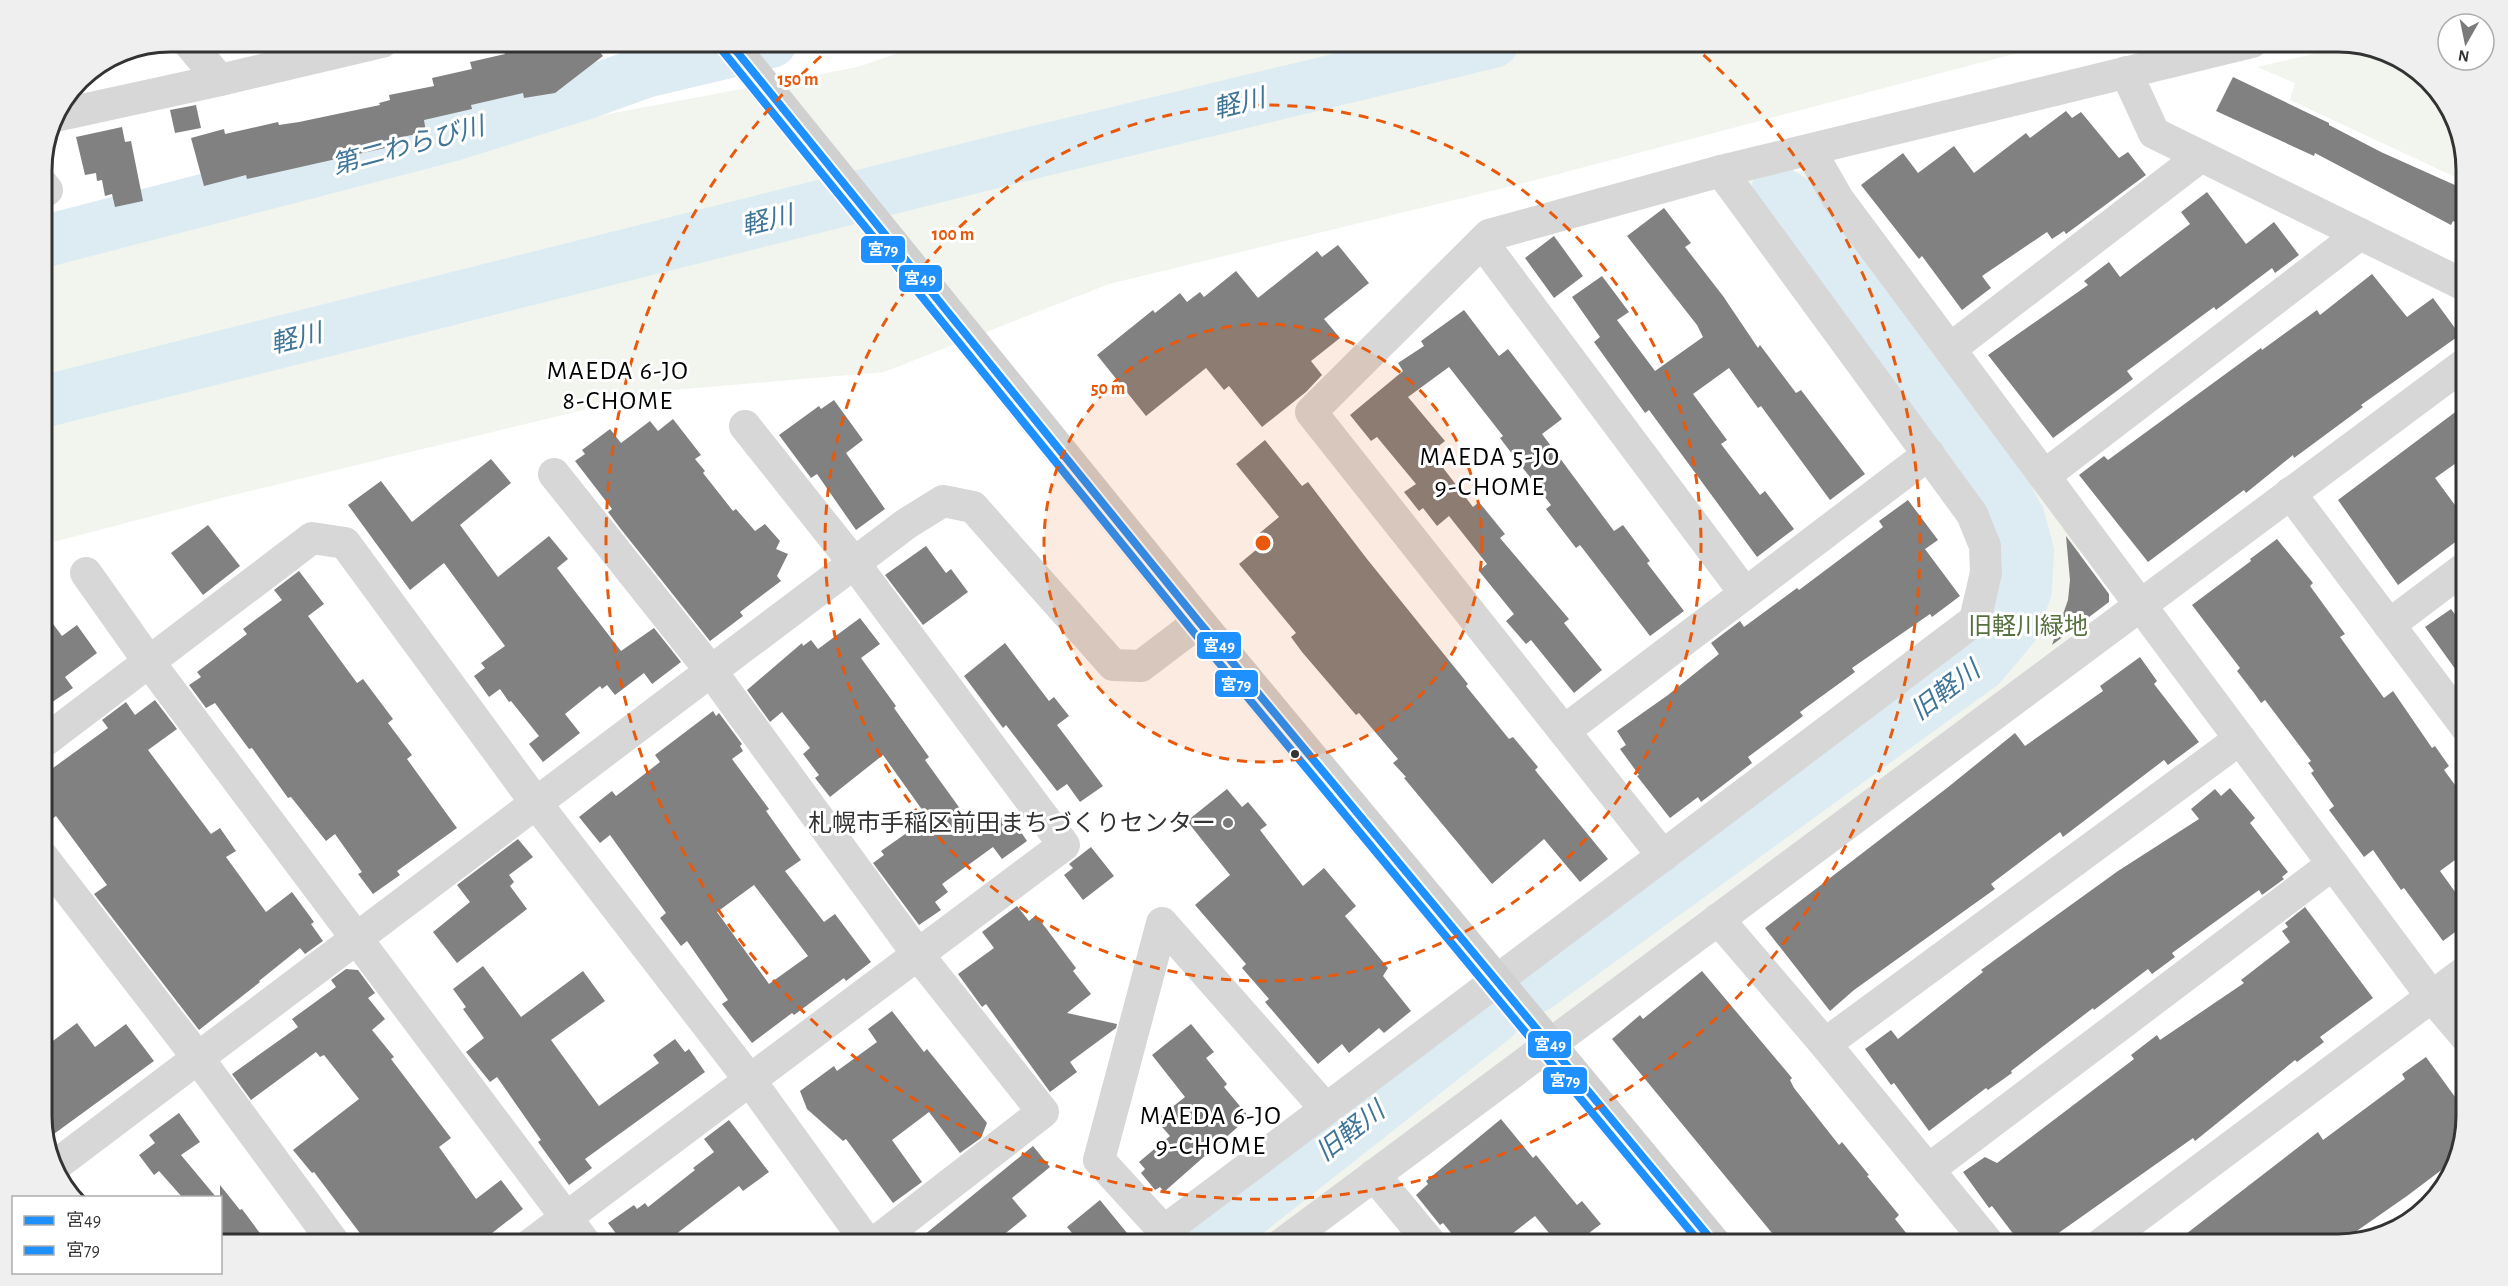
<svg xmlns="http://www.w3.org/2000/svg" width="2508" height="1286" font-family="'Alegreya Sans','Noto Sans JP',sans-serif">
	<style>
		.green { fill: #f1f5ed }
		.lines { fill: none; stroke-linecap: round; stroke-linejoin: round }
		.river { stroke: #ddebf3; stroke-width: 52 }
		.building { fill: #818181; fill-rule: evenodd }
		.street { stroke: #d7d7d7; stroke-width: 32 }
		.secondary { stroke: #d0d0d0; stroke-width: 33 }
		.bus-1-casing { stroke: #fff; stroke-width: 12 }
		.bus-2-casing { stroke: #fff; stroke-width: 12 }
		.bus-1 { stroke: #1e90ff; stroke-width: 8 }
		.bus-2 { stroke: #1e90ff; stroke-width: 8 }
		.ring { fill: none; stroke: #e8590c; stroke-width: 3; stroke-dasharray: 10 8 }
		.bus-dot { fill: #333; stroke: #fff; stroke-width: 2 }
		.poi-dot { fill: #7a7a7a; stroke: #fff; stroke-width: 2 }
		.labels { text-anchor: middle; stroke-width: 6; stroke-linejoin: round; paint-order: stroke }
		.park-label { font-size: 24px; fill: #56703f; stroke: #fff }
		.poi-label { font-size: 24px; fill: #333; stroke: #fff; text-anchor: end }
		.water-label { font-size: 26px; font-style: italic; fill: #3f7597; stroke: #fff }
		.neighbourhood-label { font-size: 26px; letter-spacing: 1.5px; fill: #000; stroke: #fff }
		.rim { fill: none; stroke: #333; stroke-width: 3 }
		.centre { fill: #e8590c; stroke: #fff; stroke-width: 3 }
		.ring-label { font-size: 18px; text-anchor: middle; font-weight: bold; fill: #e8590c; stroke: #fff; stroke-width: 6; stroke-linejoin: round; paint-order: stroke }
		.line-badge { stroke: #fff; stroke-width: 2 }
		.badge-label { font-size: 16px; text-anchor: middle; font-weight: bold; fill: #fff }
	</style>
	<rect width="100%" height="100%" fill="#fff"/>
	<!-- green -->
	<g class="green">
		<polygon points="929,42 2059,42 1524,183 1109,284 884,372 661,391 229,496 42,545 42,249 566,122 858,67"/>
		<polygon points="2351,45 2395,55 2445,99 2466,163 2466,182 2290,100 2295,83 2257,67"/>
		<polygon points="1813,169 2080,542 2069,650 1270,1244 1176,1244 1984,625 1993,555 1739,181"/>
	</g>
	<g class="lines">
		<!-- river -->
		<g class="river">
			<polyline points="42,242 453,135 584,94 645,72 771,42"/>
			<polyline points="42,402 1015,157 1493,42"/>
			<polyline points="1536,987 1981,665 2013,627 2026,589 2028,552 2019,518 2000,483 1795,202 1777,191"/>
			<polyline points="1207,1244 1494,1018"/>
		</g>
	</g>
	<!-- building -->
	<g class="building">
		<polygon points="550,42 592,42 603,56 555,93 524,98 523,93 471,105 472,109 424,120 426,132 383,141 385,148 247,179 246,175 204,186 191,138 224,129 225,134 278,122 279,125 299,122 380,105 379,103 390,100 389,95 434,86 432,78 472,69 470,62 505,54 504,52"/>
		<polygon points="2233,77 2329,123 2329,125 2381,152 2466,190 2466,227 2453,221 2451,225 2315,153 2314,156 2216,111"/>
		<polygon points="196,105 201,128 175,133 170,110"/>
		<polygon points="2066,111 2072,118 2081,112 2119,158 2128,152 2146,175 2066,234 2064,231 2052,239 2047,232 1982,276 1991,288 1962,310 1922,256 1919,259 1861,185 1903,153 1918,173 1954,146 1974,173 2026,133 2030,138"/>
		<polygon points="122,127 125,142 131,141 143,201 115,207 112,194 105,196 102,180 97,181 96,173 85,175 76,137"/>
		<polygon points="2207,192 2246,244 2274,222 2299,255 2275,273 2272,268 2216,310 2214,307 2127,371 2133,379 2053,438 1988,355 2088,285 2084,281 2109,262 2120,277 2190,224 2181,212"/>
		<polygon points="1664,208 1691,243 1685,247 1723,296 1758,348 1760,345 1796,393 1801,390 1865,474 1830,500 1761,406 1758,408 1729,368 1693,394 1727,440 1721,444 1760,495 1765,491 1794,529 1757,557 1649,410 1645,413 1594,342 1600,337 1572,297 1602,276 1629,312 1617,320 1655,371 1703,337 1697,325 1627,236"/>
		<polygon points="1554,236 1583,276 1554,298 1525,258"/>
		<polygon points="1338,245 1369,283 1324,319 1340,338 1311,361 1322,375 1306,392 1262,427 1229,386 1224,390 1206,368 1146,416 1097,355 1153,310 1155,313 1180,293 1187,302 1200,292 1204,297 1236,271 1258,298 1317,251 1322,257"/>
		<polygon points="2372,274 2407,317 2433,298 2460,335 2361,405 2363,407 2294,458 2293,455 2246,493 2244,490 2148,562 2079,475 2104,456 2108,460 2261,348 2262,350 2317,310 2320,315"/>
		<polygon points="1464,310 1499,356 1508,349 1562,419 1542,434 1614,531 1623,525 1650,561 1647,563 1684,611 1650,636 1580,545 1576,548 1546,509 1551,505 1500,438 1503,436 1449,367 1408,397 1445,441 1431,452 1473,507 1479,502 1505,534 1500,538 1569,619 1564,623 1602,670 1574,693 1531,640 1526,644 1506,621 1514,614 1479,571 1487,564 1449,516 1437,526 1423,508 1419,511 1404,492 1416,484 1377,437 1371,441 1350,415 1403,371 1398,363 1424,346 1421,341"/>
		<polygon points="834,400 863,440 846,453 885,509 856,530 817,474 811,478 779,435 819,406 821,409"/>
		<polygon points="2466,404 2466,456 2435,478 2466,520 2466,534 2398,585 2338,500"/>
		<polygon points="673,419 701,455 695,459 705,471 703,473 733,511 736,509 755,531 765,524 780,541 776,549 788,554 777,576 781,581 740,612 743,616 710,641 620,528 608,512 612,509 575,461 585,454 582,450 610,429 621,443 650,421 658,431"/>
		<polygon points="1265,440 1302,486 1308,482 1367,559 1468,684 1466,686 1509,739 1513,737 1538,767 1535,770 1608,859 1580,882 1544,839 1492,884 1404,778 1406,777 1393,763 1398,759 1359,713 1356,715 1302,652 1291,637 1296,633 1239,564 1262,545 1255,537 1279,517 1236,464"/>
		<polygon points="491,459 511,483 460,525 498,577 549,536 568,559 557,568 621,651 654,628 681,662 652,684 644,673 615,695 607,685 602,689 600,686 565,714 580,733 543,762 529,744 539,736 511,701 509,702 500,689 489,697 474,676 485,668 481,663 505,646 444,563 410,590 348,505 381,481 412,522"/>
		<polygon points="1908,500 1938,540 1925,549 1960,596 1932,617 1930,614 1852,668 1855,672 1800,712 1803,716 1748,757 1752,763 1701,802 1698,797 1670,818 1637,776 1639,775 1620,749 1626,745 1617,731 1668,695 1719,654 1711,643 1740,621 1744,627 1797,588 1799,590 1883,527 1879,521"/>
		<polygon points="208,525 240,566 203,595 171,553"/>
		<polygon points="2066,536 2109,594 2109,602 2052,645 2068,600 2070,580"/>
		<polygon points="2277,539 2313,583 2310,586 2345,634 2340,637 2384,698 2393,691 2432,748 2435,746 2449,766 2444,770 2466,800 2466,852 2440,871 2466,907 2466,924 2443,941 2404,888 2401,890 2373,850 2364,857 2329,810 2334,806 2311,773 2314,771 2308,763 2311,761 2265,700 2261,703 2254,693 2237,671 2240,668 2192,605 2251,561 2250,559"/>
		<polygon points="926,546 946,573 951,569 968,592 923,625 885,575"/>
		<polygon points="299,571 324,604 308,616 357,683 363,679 393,719 388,723 412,755 407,759 457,828 397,871 400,875 373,894 358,874 362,872 335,834 326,841 291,797 288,798 252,748 249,749 215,703 206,708 189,685 201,677 197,672 247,634 243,629 282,600 274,590"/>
		<polygon points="42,609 62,636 77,625 97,653 65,677 73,688 42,709"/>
		<polygon points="2451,609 2466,629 2466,684 2425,627"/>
		<polygon points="860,618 880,644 861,658 896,706 894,708 929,757 925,760 974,828 992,816 996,822 1008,813 1027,841 1002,859 993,847 942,884 948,892 935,902 941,910 919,925 873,863 884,855 881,851 928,818 883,755 830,797 815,778 819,775 803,754 810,748 782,712 770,722 747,690 802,643 803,646 811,640 818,649"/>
		<polygon points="1005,643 1049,701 1054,697 1069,716 1057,725 1103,786 1080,802 1067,784 1057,791 1006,725 1003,728 964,676"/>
		<polygon points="2140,657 2157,681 2154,684 2199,742 2168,765 2164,760 2063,837 2060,832 1991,884 1995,889 1854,990 1830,1011 1765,928 1947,788 2015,733 2025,746 2103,691 2100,686"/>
		<polygon points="155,700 177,729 148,750 211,834 220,828 236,851 226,857 266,912 292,892 314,922 311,924 323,941 305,954 300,948 259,981 260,982 199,1030 94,894 107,885 56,816 42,826 42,776 108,728 102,720 126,702 135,715"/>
		<path d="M713,711L716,716L719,713L742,744L740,746L743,751L732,759L769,809L766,811L801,860L785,871L824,922L835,914L871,962L846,981L844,978L794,1015L792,1013L752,1043L722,1004L728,1000L687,941L681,946L660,918L666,913L610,835L600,843L579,817L612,791L616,796L660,762L655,755ZM754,885L808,956L769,984L717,912Z"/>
		<polygon points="2230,788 2255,818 2250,823 2288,872 2282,877 2284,879 2262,895 2259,890 2172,953 2175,957 2152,974 2148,969 2094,1010 2093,1008 2011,1071 2012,1073 1988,1090 1986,1088 1929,1131 1894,1083 1891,1085 1865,1049 1891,1030 1898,1039 1983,972 1981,970 2025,938 2118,871 2199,819 2191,809 2215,789 2221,796"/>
		<polygon points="1227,789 1242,807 1248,802 1267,825 1260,830 1303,886 1324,868 1356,906 1345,916 1388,968 1383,976 1411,1011 1384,1033 1379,1028 1349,1053 1342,1044 1318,1064 1265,1002 1269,999 1242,968 1246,964 1195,905 1230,875 1187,821"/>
		<polygon points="518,839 533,857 509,875 514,882 510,886 527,909 457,963 433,932 470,902 457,885"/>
		<polygon points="1091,847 1114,876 1083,900 1064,875 1073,868 1069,864"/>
		<polygon points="1017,906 1029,921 1036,915 1076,968 1073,971 1091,994 1067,1013 1117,1024 1116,1028 1070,1062 1077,1072 1050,1092 986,1004 982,1007 958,974 994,948 982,932"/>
		<polygon points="2305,907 2373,998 2320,1037 2324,1042 2297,1062 2295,1060 2195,1141 2193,1138 2043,1244 2021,1244 1992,1206 1989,1208 1963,1172 1985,1157 1997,1163 2134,1059 2131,1055 2157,1035 2160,1040 2244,983 2241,980 2290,942 2282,931 2288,927 2285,923"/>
		<polygon points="483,966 521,1017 583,971 605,1001 551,1040 599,1106 659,1063 653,1055 675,1039 685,1052 689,1049 705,1072 585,1159 592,1168 569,1185 538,1142 541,1140 497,1077 490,1082 466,1052 484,1038 463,1009 466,1007 453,989"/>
		<polygon points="346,969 358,970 375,993 368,998 385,1019 372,1030 394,1057 391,1059 451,1138 439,1147 476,1199 501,1180 523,1209 478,1244 368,1244 314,1172 312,1173 293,1150 359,1099 324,1055 320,1057 316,1052 251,1100 232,1074 298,1027 292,1019 336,987 331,980"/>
		<polygon points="1702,971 1792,1078 1790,1080 1794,1088 1839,1145 1842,1142 1869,1175 1867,1176 1899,1215 1895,1219 1915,1244 1781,1244 1612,1039 1640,1015 1643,1019"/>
		<polygon points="892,1011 924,1052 927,1049 987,1123 981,1138 960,1153 929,1112 892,1140 922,1182 893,1203 846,1139 843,1141 807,1109 800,1091 834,1066 837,1071 877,1042 868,1029"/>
		<polygon points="77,1023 95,1047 126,1024 154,1061 47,1139 42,1124 42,1049"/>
		<polygon points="1191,1024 1214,1052 1206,1058 1227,1084 1224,1087 1249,1117 1164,1192 1160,1187 1155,1190 1141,1173 1145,1169 1139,1162 1170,1136 1156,1120 1185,1097 1152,1055"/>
		<polygon points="2426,1057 2466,1112 2466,1115 2456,1159 2407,1196 2338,1244 2173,1244 2318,1132 2323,1140 2405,1079 2402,1074"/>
		<polygon points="179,1113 200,1142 181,1155 216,1197 182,1197 159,1171 154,1175 139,1155 155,1143 149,1135"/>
		<polygon points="1501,1119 1533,1158 1536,1155 1577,1205 1582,1201 1601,1224 1589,1233 1598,1244 1558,1244 1535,1216 1499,1244 1460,1244 1443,1223 1440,1225 1416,1195 1428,1184 1426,1181"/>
		<polygon points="729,1120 769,1172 743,1191 739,1186 663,1244 624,1244 608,1223 634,1205 637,1209 645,1203 648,1207 695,1170 693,1168 714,1152 704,1139"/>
		<polygon points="1033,1146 1050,1167 1012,1198 1027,1216 992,1244 913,1244"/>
		<polygon points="220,1185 240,1210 242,1209 268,1244 220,1244"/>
		<polygon points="1100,1200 1136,1244 1081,1244 1067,1227"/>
	</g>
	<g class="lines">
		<!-- street -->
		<g class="street">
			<polyline points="188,42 220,80"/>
			<polyline points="2126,72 2154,133 2466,286"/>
			<polyline points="55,116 220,80 382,42"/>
			<polyline points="1814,151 1819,166 1838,199 2432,997 2466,1037"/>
			<polyline points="42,184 47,190"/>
			<polyline points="1482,242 1744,592"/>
			<polyline points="1950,349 2201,156"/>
			<polyline points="554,474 711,671 919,956 1043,1112 873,1244"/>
			<polyline points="2044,476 2360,234"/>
			<polyline points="2290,493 2466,727"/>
			<polyline points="86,573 149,662 586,1244"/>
			<polyline points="2389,625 2466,567"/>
			<polyline points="1564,731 1929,454"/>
			<polyline points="42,743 312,538 345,543 536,803 749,1079 868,1244"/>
			<polyline points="42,856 198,1058 335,1244"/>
			<polyline points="1663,856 1311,412 1489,235 1721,171 2252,42"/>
			<polyline points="1718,919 1825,1044 1989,1244"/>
			<polyline points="1825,1044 2240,739"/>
			<path d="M1326,1109L1162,923L1099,1160L1164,1231C1434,1028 1705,824 1975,620L1986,573L1985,546L1972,514L1721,171"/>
			<polyline points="56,1165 906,524 943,501 973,507 1113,665 1141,666 1199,622"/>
			<polyline points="1928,1170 2333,864"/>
			<polyline points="1374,1175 1431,1244"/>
			<polyline points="531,1244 1064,845 854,563 745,426"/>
			<polyline points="1282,1244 2466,363"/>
			<polyline points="2101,1244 2466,971"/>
		</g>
		<!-- secondary -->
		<polyline class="secondary" points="729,42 1199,622 1715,1244"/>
		<defs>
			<polyline id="bus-1" points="729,42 1199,622 1715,1244"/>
			<polyline id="bus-2" points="721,49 1191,629 1701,1244"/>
		</defs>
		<!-- bus-1 casing -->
		<use href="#bus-1" class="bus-1-casing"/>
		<!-- bus-2 casing -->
		<use href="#bus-2" class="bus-2-casing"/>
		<!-- bus-1 -->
		<use href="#bus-1" class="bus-1"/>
		<!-- bus-2 -->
		<use href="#bus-2" class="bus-2"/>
	</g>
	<!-- distance rings -->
	<circle cx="1263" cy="543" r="219" fill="#e8590c" fill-opacity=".12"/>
	<g class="ring">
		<circle cx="1263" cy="543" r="219"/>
		<circle cx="1263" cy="543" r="438"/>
		<path d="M1690 43A657 657 0 1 1 836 43"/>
	</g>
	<!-- markers -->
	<circle class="bus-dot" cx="1295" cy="754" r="5"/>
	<circle class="poi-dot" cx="1228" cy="823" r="6"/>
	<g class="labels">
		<!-- park labels -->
		<g class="park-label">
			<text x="2028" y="634">旧軽川緑地</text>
		</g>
		<!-- poi labels -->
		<g class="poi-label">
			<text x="1216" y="831">札幌市手稲区前田まちづくりセンター</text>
		</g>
		<!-- water labels -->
		<g class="water-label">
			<text transform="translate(1239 103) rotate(-14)" y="9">軽川</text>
			<text transform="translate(408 145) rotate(-15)" y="9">第二わらび川</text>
			<text transform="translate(767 220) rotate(-14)" y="9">軽川</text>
			<text transform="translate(296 338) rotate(-14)" y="9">軽川</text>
			<text transform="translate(1945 690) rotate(-37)" y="9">旧軽川</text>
			<text transform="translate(1350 1131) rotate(-38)" y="9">旧軽川</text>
		</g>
		<!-- neighbourhood labels -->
		<g class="neighbourhood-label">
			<text x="618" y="379">MAEDA 6-JO<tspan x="618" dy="30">8-CHOME</tspan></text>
			<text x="1490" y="465">MAEDA 5-JO<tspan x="1490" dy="30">9-CHOME</tspan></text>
			<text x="1211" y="1124">MAEDA 6-JO<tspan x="1211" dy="30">9-CHOME</tspan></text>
		</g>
	</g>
	<!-- crop -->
	<path d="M0 0H2508V1286H0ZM170 52H2338A118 118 0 0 1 2456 170V1116A118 118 0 0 1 2338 1234H170A118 118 0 0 1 52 1116V170A118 118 0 0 1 170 52Z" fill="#efefef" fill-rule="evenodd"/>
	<path class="rim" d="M170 52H2338A118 118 0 0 1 2456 170V1116A118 118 0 0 1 2338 1234H170A118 118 0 0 1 52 1116V170A118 118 0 0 1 170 52Z"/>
	<circle cx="1263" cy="543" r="9" class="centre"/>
	<g class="ring-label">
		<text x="798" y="85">150 m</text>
		<text x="953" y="240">100 m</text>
		<text x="1108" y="394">50 m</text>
	</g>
	<g class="line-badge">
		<rect x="860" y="235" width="46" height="29" rx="6" fill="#1e90ff"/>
		<rect x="898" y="264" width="45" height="29" rx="6" fill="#1e90ff"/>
		<rect x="1196" y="631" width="46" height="29" rx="6" fill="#1e90ff"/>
		<rect x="1214" y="669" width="45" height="29" rx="6" fill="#1e90ff"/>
		<rect x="1527" y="1030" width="45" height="29" rx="6" fill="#1e90ff"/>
		<rect x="1542" y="1066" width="46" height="29" rx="6" fill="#1e90ff"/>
	</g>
	<g class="badge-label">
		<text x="883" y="255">宮79</text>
		<text x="920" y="284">宮49</text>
		<text x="1219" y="651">宮49</text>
		<text x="1236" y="690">宮79</text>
		<text x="1550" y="1050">宮49</text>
		<text x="1565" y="1086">宮79</text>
	</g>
	<!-- legend -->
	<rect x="12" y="1196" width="210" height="78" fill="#ffffff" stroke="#adadad" stroke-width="1.5"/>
	<rect x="24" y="1216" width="30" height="9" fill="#1e90ff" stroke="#adadad" stroke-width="1.5"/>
	<text x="66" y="1226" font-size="18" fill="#333333">宮49</text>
	<rect x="24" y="1246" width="30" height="9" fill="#1e90ff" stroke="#adadad" stroke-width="1.5"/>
	<text x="66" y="1256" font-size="18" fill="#333333">宮79</text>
	<!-- north arrow -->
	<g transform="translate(2466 42) rotate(189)"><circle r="28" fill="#ffffff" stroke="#adadad" stroke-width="1.5"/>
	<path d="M0-4.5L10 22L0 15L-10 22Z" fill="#7a7a7a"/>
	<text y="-9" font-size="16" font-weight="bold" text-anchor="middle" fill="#333333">N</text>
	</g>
</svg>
